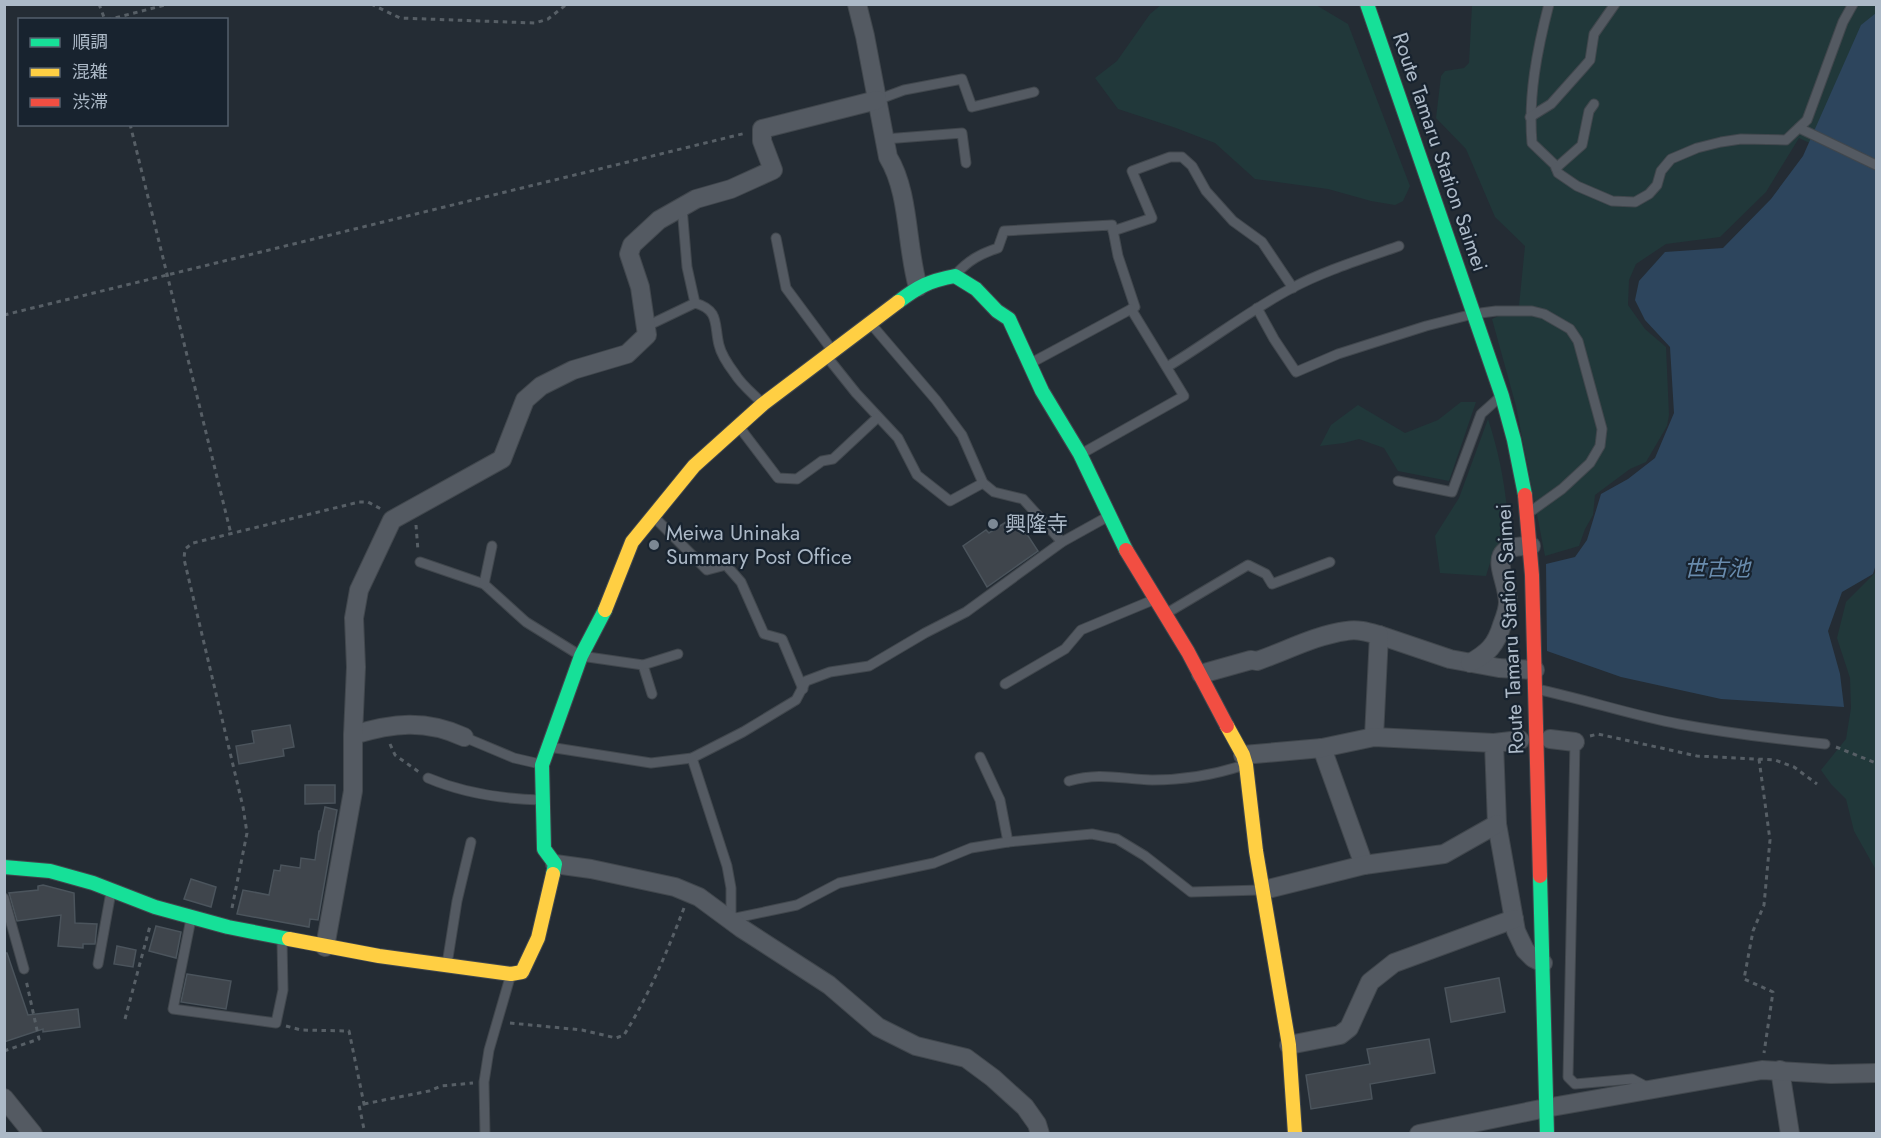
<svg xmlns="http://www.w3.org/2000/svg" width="1881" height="1138" font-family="Jost,'Noto Sans JP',sans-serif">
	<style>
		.green { fill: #21383a }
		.water { fill: #2d455d }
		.building { fill: #3f454c; stroke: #4b545c; stroke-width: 1.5 }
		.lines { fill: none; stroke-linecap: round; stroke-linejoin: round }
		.lane-casing { stroke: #41474d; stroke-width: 11 }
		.street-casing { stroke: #41474d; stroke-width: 20 }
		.fast-casing { stroke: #41474d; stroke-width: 16 }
		.slow-casing { stroke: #41474d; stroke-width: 16 }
		.jam-casing { stroke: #41474d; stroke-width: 16 }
		.path { stroke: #575f66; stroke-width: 3; stroke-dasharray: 4.5 4.5; stroke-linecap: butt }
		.lane { stroke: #545a62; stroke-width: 9 }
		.street { stroke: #545a62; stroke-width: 18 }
		.fast { stroke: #16e098; stroke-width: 14 }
		.slow { stroke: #ffcf43; stroke-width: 14 }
		.jam { stroke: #f24e42; stroke-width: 14 }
		.poi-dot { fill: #7c8894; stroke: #18232f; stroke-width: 2 }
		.labels { text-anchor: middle; stroke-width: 4.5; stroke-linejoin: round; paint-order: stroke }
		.street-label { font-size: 21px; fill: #acb9c7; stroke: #18232f }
		.poi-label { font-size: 21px; fill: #acb9c7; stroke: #18232f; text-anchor: start }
		.water-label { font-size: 22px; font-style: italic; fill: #698cae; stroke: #18232f }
	</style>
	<rect width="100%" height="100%" fill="#242c34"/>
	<!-- green -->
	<g class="green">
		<polygon points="1161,5 1316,5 1348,24 1410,186 1403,201 1395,205 1371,201 1328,189 1255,179 1215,143 1176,128 1118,109 1095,78 1117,61 1150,14"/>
		<polygon points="1472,5 1876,5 1876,175 1799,138 1766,192 1720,237 1666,244 1636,264 1629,280 1628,305 1645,329 1666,347 1669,415 1667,426 1646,462 1630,469 1595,495 1593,515 1585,529 1579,546 1545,556 1516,406 1492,319 1519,306 1525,246 1495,217 1466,149 1436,118 1441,76 1445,71 1464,68 1469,63"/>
		<polygon points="1461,402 1476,402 1449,481 1398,471 1384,448 1359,439 1344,443 1320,446 1331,425 1358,405 1405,433 1438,420"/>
		<path d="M1488,419C1501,459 1507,494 1509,537L1493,553L1486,576L1440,573L1435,536L1459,498Z"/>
		<polygon points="1876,572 1876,870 1854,831 1846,799 1831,784 1821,770 1846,739 1851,708 1850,678 1837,638 1846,602"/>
	</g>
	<!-- water -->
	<polygon class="water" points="1876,13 1876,564 1873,574 1842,592 1828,631 1840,674 1844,707 1721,699 1621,677 1547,651 1546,564 1575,557 1587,540 1601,494 1628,479 1655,458 1674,413 1670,347 1645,320 1635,300 1639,281 1665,252 1723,248 1771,199 1803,156 1861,25"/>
	<!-- building -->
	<g class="building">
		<polygon points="1017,519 1038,551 987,587 963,546 986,530 989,533 1009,520 1011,522"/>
		<polygon points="290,725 294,747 283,749 284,756 239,764 236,746 254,743 252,731"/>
		<polygon points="305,785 335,785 335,803 305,804"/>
		<polygon points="325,807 337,810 318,920 310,919 309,927 237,914 243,890 269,895 274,870 280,871 281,865 300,868 301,858 315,860 319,831 320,831"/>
		<polygon points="191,879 216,887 211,907 184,899"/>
		<polygon points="43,885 74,893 75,923 97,924 95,944 83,944 83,948 58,946 61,915 17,921 9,893 38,890 38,886"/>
		<polygon points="156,926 181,932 176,958 149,951"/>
		<polygon points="117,946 136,950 133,967 114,964"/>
		<polygon points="4,953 7,953 28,1015 78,1009 80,1027 43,1032 43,1029 4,1042"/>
		<polygon points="187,974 231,981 226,1009 181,1002"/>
		<polygon points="1499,978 1505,1012 1451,1022 1445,988"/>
		<polygon points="1429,1039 1435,1073 1370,1084 1372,1099 1311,1109 1306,1075 1370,1064 1367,1049"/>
	</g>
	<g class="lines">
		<defs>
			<g id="lane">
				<path d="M1549,4C1537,50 1528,96 1532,143L1555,165L1558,173L1577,186L1612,201L1635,202L1649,194L1657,185L1661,171L1671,159L1697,148L1721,142L1741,139L1786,140L1807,120L1843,22L1853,4"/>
				<polyline points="877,100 904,90 962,79 972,107 1034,92"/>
				<polyline points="1530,117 1551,104 1584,67 1590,60 1594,34 1615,4"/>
				<polyline points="1799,128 1876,165"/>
				<polyline points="885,139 962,133 966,163"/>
				<polyline points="1556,168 1582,145 1589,111 1594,104"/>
				<polyline points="682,207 687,267 695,303"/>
				<polyline points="1113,231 1152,218 1132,171 1170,157 1182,157 1192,166 1206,191 1233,221 1262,242 1293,288"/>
				<polyline points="776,238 786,288 832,350"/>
				<path d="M956,274C969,260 980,254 998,248L1004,231L1112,225L1118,256L1135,307L1031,363"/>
				<polyline points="1257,308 1274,339 1296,372 1338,354 1426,326 1473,314 1496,311 1532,311 1544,314 1570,329 1578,341 1602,429 1600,446 1590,463 1562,489 1530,512"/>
				<polyline points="871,324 936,400 962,435 983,483 994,492 1023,499 1062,542"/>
				<path d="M645,327L695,303C720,310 714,325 719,345C721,354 729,366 735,374C741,384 752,393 761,402"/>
				<polyline points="828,358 856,393 898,438 917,475 950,501 983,483"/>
				<path d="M1167,367C1209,342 1248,311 1292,288C1326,270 1363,259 1399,246"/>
				<polyline points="740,428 778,478 797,479 822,461 833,459 877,418"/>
				<polyline points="1081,454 1184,396 1131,309"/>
				<polyline points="1398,481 1452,492 1481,414 1500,397"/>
				<polyline points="654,517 707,570 726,565 741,582 764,634 782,639 803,689"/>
				<polyline points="420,562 484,584 526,622 581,656 643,665 652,694"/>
				<polyline points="484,584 492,546"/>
				<polyline points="1167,613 1248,565 1266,574 1272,584 1330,562"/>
				<polyline points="643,665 678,654"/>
				<polyline points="1005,684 1065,649 1081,630 1153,600"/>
				<path d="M1536,689C1584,699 1631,715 1679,724C1727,733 1776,739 1825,744"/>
				<polyline points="464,737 514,758 540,764"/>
				<polyline points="1575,742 1568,1077 1575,1084 1632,1079 1649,1088"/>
				<polyline points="549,747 651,763 692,758 743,732 796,700 806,681 830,672 869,666 925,633 966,612 1062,542 1107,517"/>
				<polyline points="980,757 1000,800 1008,842"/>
				<polyline points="692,758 727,866 731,888 731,919 797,905 839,883 934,863 971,848 1008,842 1092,834 1117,839 1145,856 1191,892 1260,890"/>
				<path d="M428,778C463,793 502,799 541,800"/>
				<path d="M1069,781C1100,772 1121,779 1152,780C1184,780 1214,775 1244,765"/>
				<polyline points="4,898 24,969"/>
				<polyline points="191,919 173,1009 276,1023 283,990 282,940"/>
				<polyline points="98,964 111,892"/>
				<polyline points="447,964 457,901 471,842"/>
				<polyline points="485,1134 484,1082 489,1050 511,974"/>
			</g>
			<g id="street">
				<path d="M857,4L865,36L888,157C910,193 906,246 918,287"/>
				<polyline points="1379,635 1450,659 1499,668 1535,670"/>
				<path d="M1470,663C1488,653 1496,645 1502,625C1505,617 1508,610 1508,602C1507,574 1481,545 1531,546"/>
				<path d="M1201,674L1251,660L1257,661C1286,651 1316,635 1346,631C1358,629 1368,632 1379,635L1374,737"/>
				<path d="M353,735C393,723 425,719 464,737"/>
				<polyline points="1550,739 1575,742"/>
				<polyline points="1494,743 1520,740"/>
				<polyline points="1322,748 1364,865"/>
				<polyline points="1243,755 1322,748 1374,737 1494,743 1497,824 1516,931 1525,950 1533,958 1543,963"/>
				<polyline points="555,864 591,869 675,887 699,897 741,928 829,985 878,1027 916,1046 966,1058 993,1078 1025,1107 1037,1124 1040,1134"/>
				<polyline points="1264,890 1364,865 1444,854 1497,824"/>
				<polyline points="325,947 353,791 353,735 356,667 354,618 359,590 392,520 502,459 525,400 541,386 573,370 627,354 647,335 640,287 629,254 632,245 659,220 696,199 731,189 773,170 762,141 762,129 877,100"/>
				<polyline points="1289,1045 1340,1035 1349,1028 1370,982 1394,963 1514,919"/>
				<polyline points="1780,1070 1790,1134"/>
				<polyline points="4,1098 33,1134"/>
				<polyline points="1419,1134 1546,1108 1762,1070 1831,1074 1876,1073"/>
			</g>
			<g id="fast">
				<polyline points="1367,4 1502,396 1514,440 1525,495"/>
				<path d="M898,302C919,286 929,281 955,276L976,289L997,311L1009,319L1042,391L1080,454L1126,550"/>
				<polyline points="4,867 50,871 93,883 155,907 228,927 289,939"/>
				<polyline points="553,874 555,864 544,849 542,765 581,656 605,610"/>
				<polyline points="1540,876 1547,1134"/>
			</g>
			<g id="slow">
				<polyline points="605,610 632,542 694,466 763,404 898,302"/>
				<polyline points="1227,726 1243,755 1246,765 1256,851 1289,1045 1295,1134"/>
				<polyline points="289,939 379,956 511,974 522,972 538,938 553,874"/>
			</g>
			<g id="jam">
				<polyline points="1525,495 1532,575 1540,876"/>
				<polyline points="1126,550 1188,652 1227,726"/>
			</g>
		</defs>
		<!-- lane casing -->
		<use href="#lane" class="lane-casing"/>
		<!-- street casing -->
		<use href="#street" class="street-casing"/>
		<!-- fast casing -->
		<use href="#fast" class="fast-casing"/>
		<!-- slow casing -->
		<use href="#slow" class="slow-casing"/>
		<!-- jam casing -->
		<use href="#jam" class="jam-casing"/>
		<!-- path -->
		<g class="path">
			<polyline points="99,4 105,20"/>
			<polyline points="371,4 400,18 535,23 548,19 567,4"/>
			<polyline points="107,20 169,4"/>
			<polyline points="130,124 231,534"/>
			<polyline points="4,315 746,133"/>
			<polyline points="416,525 418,551"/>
			<polyline points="1590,736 1598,734 1697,756 1775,760 1794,767 1817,784"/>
			<polyline points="390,744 395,755 419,772"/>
			<polyline points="1836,747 1876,763"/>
			<polyline points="1759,759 1770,840 1764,905 1753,931 1744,979 1773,992 1764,1053"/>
			<polyline points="232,908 247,833 243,807 184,559 185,549 193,543 359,502 368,502 381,509"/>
			<polyline points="125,1019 150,926"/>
			<path d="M510,1023L582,1030L616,1038L624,1035C649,995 667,952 684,908"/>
			<polyline points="286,1026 301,1030 349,1031 364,1104 359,1105 365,1134"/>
			<polyline points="4,1051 39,1039 26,980"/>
			<polyline points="364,1104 429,1091 441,1086 473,1083"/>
		</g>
		<!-- lane -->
		<use href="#lane" class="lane"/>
		<!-- street -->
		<use href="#street" class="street"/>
		<!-- fast -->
		<use href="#fast" class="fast"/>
		<!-- slow -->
		<use href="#slow" class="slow"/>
		<!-- jam -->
		<use href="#jam" class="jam"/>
	</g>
	<!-- markers -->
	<g class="poi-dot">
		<circle cx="993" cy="524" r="6"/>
		<circle cx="654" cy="545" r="6"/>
	</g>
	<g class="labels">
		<!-- street labels -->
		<g class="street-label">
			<text transform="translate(1440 152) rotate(71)" y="7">Route Tamaru Station Saimei</text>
			<text transform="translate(1510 629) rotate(-93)" y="7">Route Tamaru Station Saimei</text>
		</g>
		<!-- poi labels -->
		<g class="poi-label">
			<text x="1005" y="531">興隆寺</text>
			<text x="666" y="540">Meiwa Uninaka<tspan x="666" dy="24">Summary Post Office</tspan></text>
		</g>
		<!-- water labels -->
		<g class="water-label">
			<text x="1717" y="576">世古池</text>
		</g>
	</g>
	<!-- border -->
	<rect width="1881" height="1138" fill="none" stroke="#acb9c7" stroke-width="12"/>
	<!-- legend -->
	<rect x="18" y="18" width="210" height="108" fill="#18232f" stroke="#535f6c" stroke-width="1.5"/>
	<rect x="30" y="38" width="30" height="9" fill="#16e098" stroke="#535f6c" stroke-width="1.5"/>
	<text x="72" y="48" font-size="18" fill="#acb9c7">順調</text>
	<rect x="30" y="68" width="30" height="9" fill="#ffcf43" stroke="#535f6c" stroke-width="1.5"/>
	<text x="72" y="78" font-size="18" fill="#acb9c7">混雑</text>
	<rect x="30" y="98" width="30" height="9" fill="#f24e42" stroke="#535f6c" stroke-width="1.5"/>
	<text x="72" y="108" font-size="18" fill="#acb9c7">渋滞</text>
</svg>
